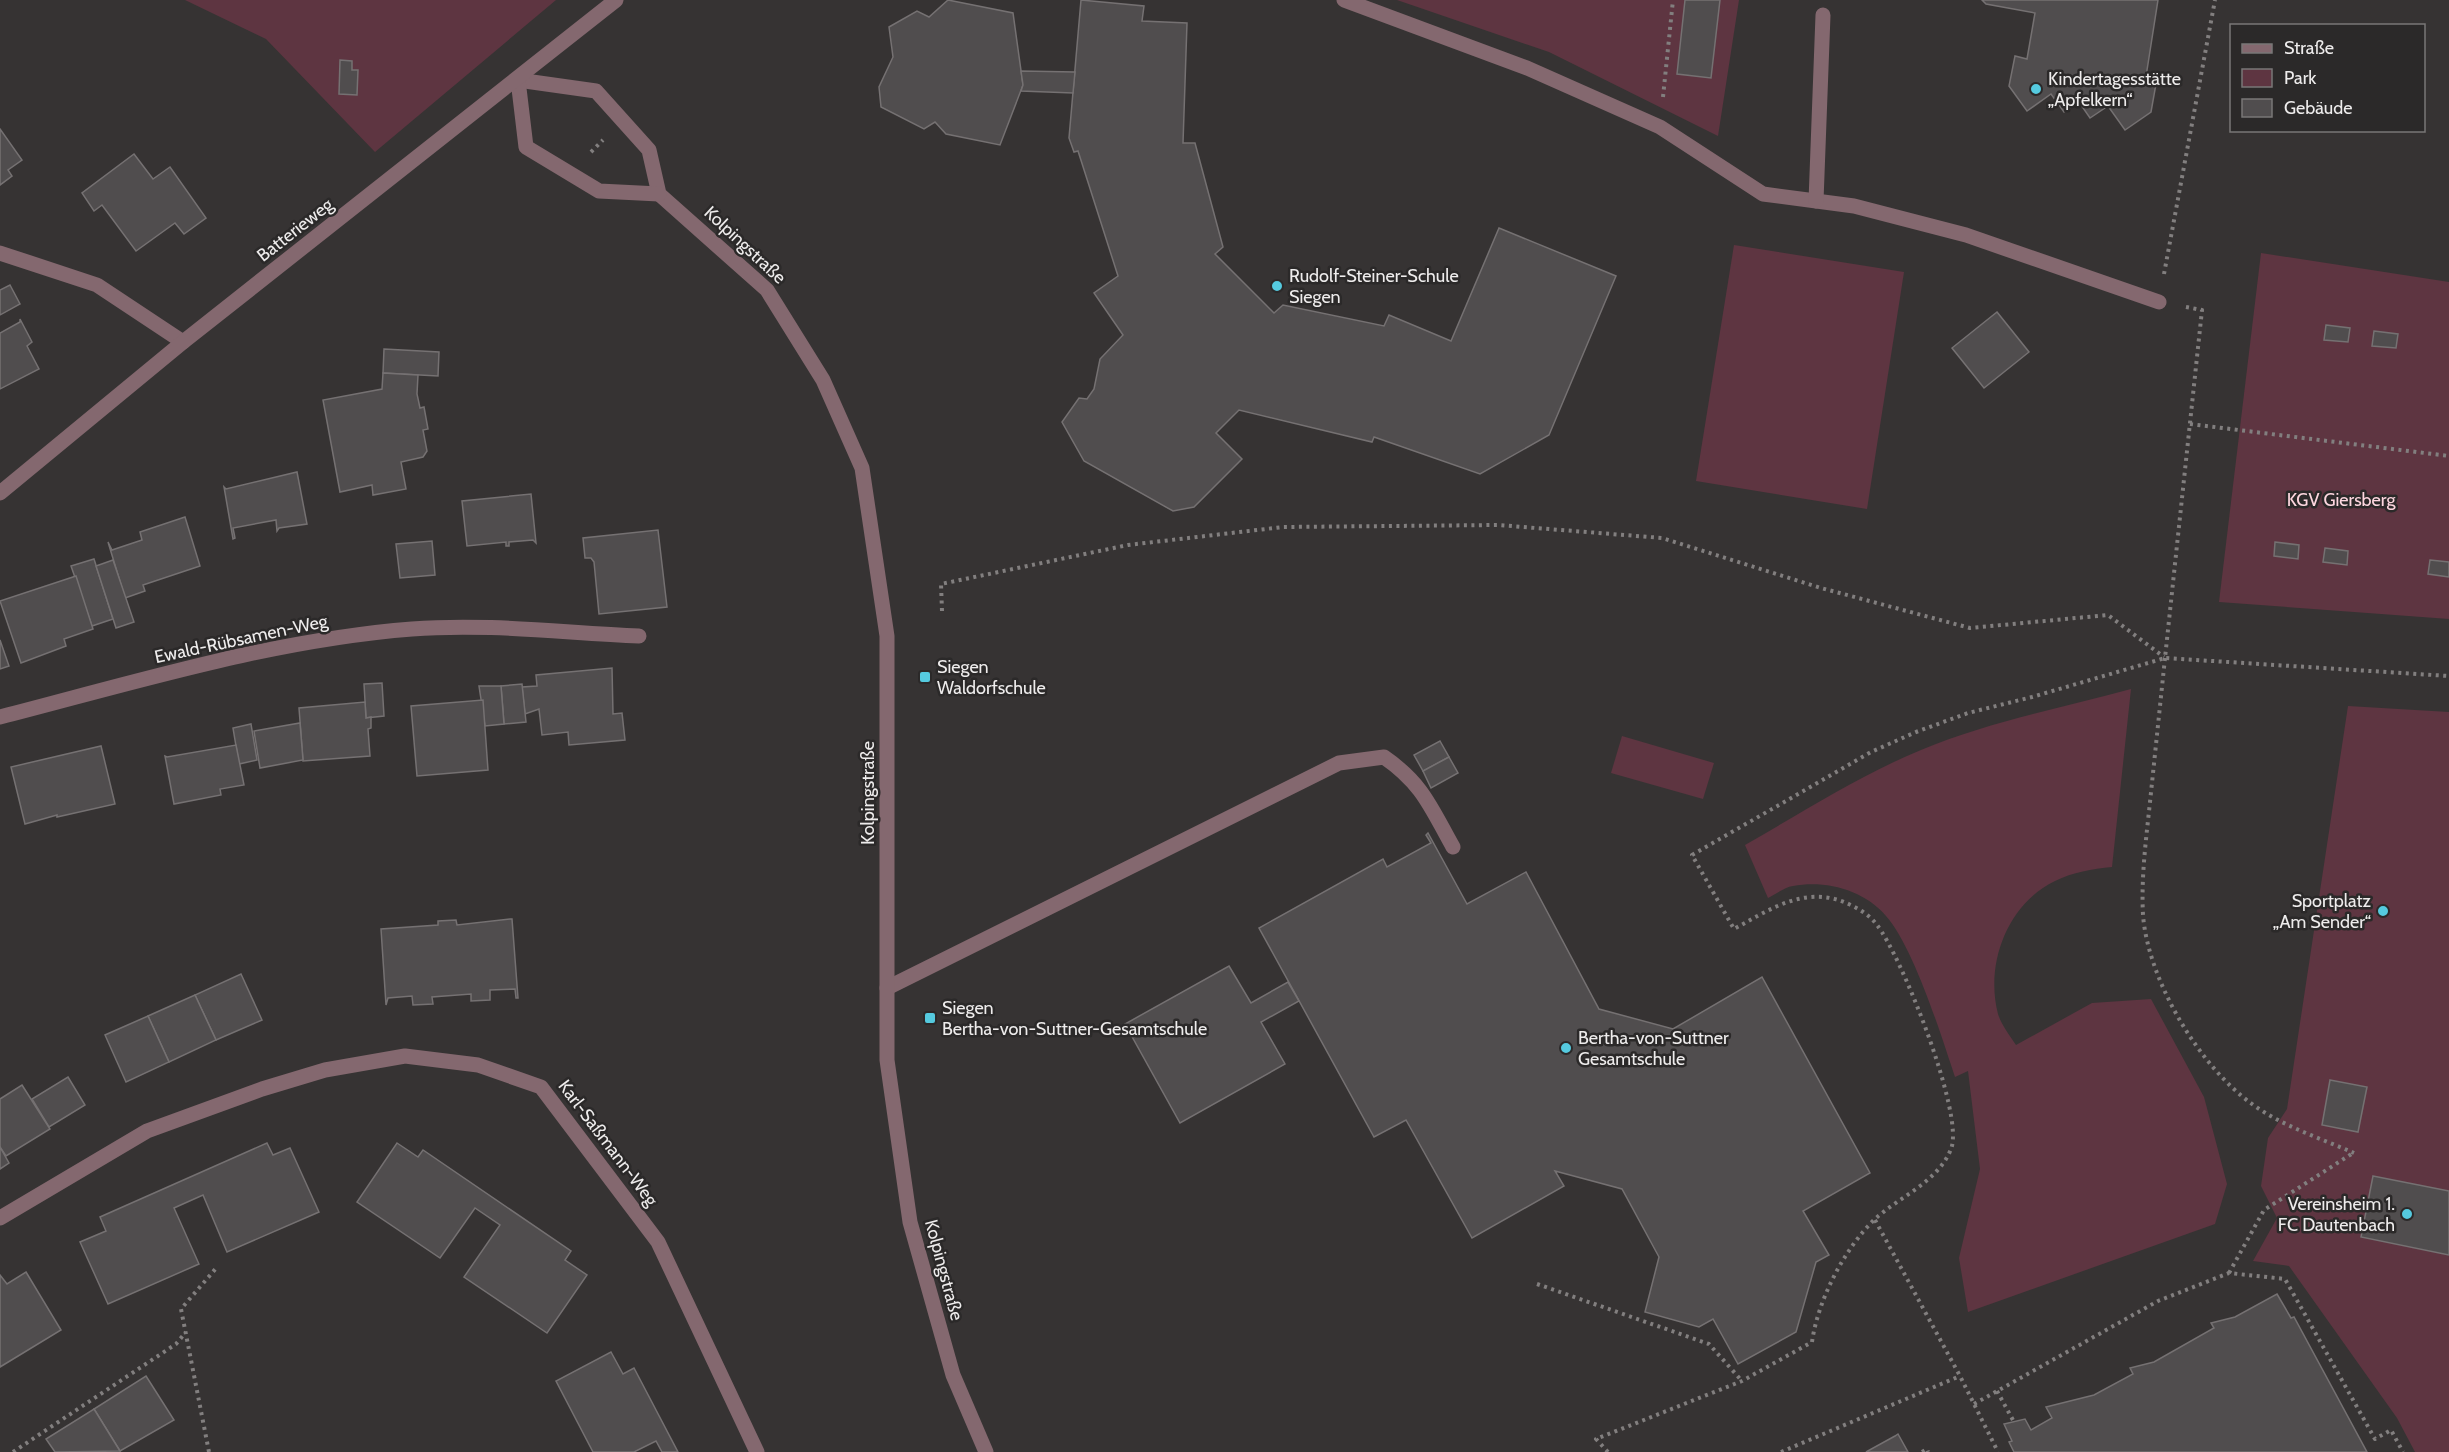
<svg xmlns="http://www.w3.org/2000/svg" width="2449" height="1452" font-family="Cabin,sans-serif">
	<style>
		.green { fill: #5e3541 }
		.building { fill: #504d4e; stroke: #757172; stroke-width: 1.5 }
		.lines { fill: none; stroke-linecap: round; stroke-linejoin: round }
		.path { stroke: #827f7f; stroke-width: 4; stroke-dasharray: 3 4.5; stroke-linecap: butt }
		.lane { stroke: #84686f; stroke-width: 15 }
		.street { stroke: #84686f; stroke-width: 15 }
		.poi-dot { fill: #55cadf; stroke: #2b2929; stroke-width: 2 }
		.labels { text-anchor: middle; stroke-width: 5; stroke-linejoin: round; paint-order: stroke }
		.poi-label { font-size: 18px; fill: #eeecec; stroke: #2b2929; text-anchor: start }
		.street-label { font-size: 18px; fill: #eeecec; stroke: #2b2929 }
		.park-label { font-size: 18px; fill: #fdd6df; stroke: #2b2929 }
	</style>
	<rect width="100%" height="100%" fill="#363333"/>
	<!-- green -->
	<g class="green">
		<polygon points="185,0 556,0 375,152 266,39"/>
		<polygon points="1397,0 1739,0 1718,136 1549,52"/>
		<polygon points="1734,245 1904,272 1867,509 1696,481"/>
		<polygon points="2261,253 2449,282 2449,619 2219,602"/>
		<path d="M2131,689L2112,867C2092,869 2073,872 2055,881C2007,904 1985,964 1998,1014C2001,1024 2010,1036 2016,1045L2092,1003L2151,999L2204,1097L2227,1184L2215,1224L1968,1312L1959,1258L1980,1169L1968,1071L1955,1077C1941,1035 1914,948 1886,916C1864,890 1826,880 1793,886C1785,887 1776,894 1768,898L1745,845C1803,812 1860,775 1921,750C1988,722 2061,708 2131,689Z"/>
		<polygon points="2348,706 2449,712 2449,1452 2415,1452 2397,1418 2289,1266 2253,1261 2277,1218 2261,1186 2268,1138 2287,1109"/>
		<polygon points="1622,736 1714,763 1703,799 1611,773"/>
	</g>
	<!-- building -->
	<g class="building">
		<polygon points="948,0 1013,13 1023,85 1000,145 946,134 935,122 924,129 881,107 879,87 893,57 889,27 917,11 929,17"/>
		<polygon points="1081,0 1144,6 1142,21 1187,23 1183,143 1195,143 1223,247 1215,254 1274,313 1283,305 1384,326 1389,315 1451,341 1499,228 1616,276 1549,435 1480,474 1374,437 1372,442 1239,410 1216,433 1242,459 1194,507 1173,511 1084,461 1062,422 1079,398 1087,399 1094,389 1100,359 1123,335 1094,293 1118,276 1078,151 1074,152 1069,138"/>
		<polygon points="1685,0 1720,0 1711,78 1677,74"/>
		<polygon points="1982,0 2158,0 2145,83 2156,84 2151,112 2125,130 2108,106 2090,118 2079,102 2064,112 2051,94 2027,111 2009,86 2015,56 2027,59 2035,13 1986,4"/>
		<polygon points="340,60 352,61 352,70 358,70 357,95 339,94"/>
		<polygon points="1021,71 1075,72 1073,93 1021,91 1023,85"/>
		<polygon points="0,129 22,160 8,170 12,176 0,185"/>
		<polygon points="134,154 153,179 170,167 206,218 184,234 175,223 136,251 102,205 94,211 82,193"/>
		<polygon points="10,285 20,304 0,315 0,290"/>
		<polygon points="1997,312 2029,352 1984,388 1952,348"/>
		<polygon points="20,319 32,342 27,346 39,369 0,389 0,333 20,322"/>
		<polygon points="2326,325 2350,328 2348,342 2324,340"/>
		<polygon points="2374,331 2398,334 2396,348 2372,346"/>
		<polygon points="384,349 439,352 438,376 383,373"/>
		<polygon points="383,373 418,375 417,394 420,408 424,407 428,429 423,430 427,451 423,457 401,462 406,489 373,495 372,485 340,492 323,400 382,389"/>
		<polygon points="297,472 307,524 279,528 277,531 276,520 233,528 235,538 233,539 224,487 226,489"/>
		<polygon points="531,494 536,543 533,540 509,542 509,546 506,546 506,542 467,546 462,501"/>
		<polygon points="185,517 200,566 143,585 145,591 125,598 108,542 112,550 142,540 140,532"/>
		<polygon points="658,530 667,607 599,614 594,562 591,558 585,558 583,538"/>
		<polygon points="432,541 435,575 400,578 396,544"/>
		<polygon points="2275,542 2299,545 2298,559 2274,556"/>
		<polygon points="2325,548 2348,551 2347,565 2323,562"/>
		<polygon points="94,559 113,619 92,626 71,566"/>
		<polygon points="113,560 134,622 116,628 96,566"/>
		<polygon points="2430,560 2449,562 2449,577 2428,574"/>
		<polygon points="76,576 93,629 64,639 66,646 21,663 0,601"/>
		<polygon points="0,640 9,666 0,669"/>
		<polygon points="612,668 613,714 622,713 625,740 569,745 568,732 542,735 539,709 525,714 522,687 537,686 536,675"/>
		<polygon points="382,683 384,716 366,718 364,684"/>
		<polygon points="522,684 526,722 504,724 501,686"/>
		<polygon points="479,686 501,686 504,724 485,726"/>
		<polygon points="483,700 488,770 417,776 411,706"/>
		<polygon points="365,702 366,718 371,717 371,728 368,729 370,756 303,761 299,708"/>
		<polygon points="300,723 303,760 260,768 254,731"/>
		<polygon points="251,724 257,760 239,764 233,728"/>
		<polygon points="1440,741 1449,757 1423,771 1414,755"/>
		<polygon points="236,745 244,785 220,789 221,795 174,804 165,756 167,757"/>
		<polygon points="101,746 115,804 57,817 57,815 25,824 11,767"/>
		<polygon points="1449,757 1458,773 1431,788 1423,771"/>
		<polygon points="1428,833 1467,904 1526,872 1599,1009 1673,1029 1762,977 1870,1173 1803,1211 1829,1255 1816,1262 1796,1332 1738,1364 1713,1319 1699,1327 1645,1312 1659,1257 1622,1189 1555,1171 1564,1186 1472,1238 1406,1120 1374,1137 1259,928 1383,859 1387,867 1431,843 1426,835"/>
		<polygon points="510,919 512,919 518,998 516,998 515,989 490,990 490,1000 471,1001 471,994 432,997 433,1004 413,1005 412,996 388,998 386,1005 381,929 438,925 438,921 456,920 457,925"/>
		<polygon points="1229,966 1251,1003 1288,982 1299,1001 1261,1022 1285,1064 1180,1123 1125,1024"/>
		<polygon points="241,974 262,1020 216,1040 195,995"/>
		<polygon points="195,995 216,1040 169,1062 148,1016"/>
		<polygon points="148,1016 169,1062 126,1082 105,1035"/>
		<polygon points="68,1077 85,1105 49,1127 32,1099"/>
		<polygon points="2330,1080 2367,1087 2358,1132 2322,1125"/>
		<polygon points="22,1085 50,1129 6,1156 0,1147 0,1099"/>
		<polygon points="267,1143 273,1155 290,1148 319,1212 227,1252 203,1195 174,1208 199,1264 108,1304 80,1242 106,1231 100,1217"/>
		<polygon points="397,1143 418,1157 423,1150 571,1251 565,1260 587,1275 547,1333 464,1277 500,1225 475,1208 440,1258 357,1202"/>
		<polygon points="0,1147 9,1163 0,1169"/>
		<polygon points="2373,1176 2449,1191 2449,1255 2361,1237"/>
		<polygon points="26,1272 61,1330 0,1367 0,1275 7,1284"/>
		<polygon points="2277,1294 2291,1318 2294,1317 2367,1452 2014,1452 2009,1442 2012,1441 2004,1424 2025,1419 2031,1430 2052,1418 2046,1407 2094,1395 2133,1374 2130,1368 2154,1362 2214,1328 2211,1323 2235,1317"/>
		<polygon points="611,1352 623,1374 634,1368 678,1452 662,1452 656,1441 634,1452 593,1452 556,1381"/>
		<polygon points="146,1376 174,1420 120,1451 94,1409"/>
		<polygon points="94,1409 120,1451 55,1452 46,1439"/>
		<polygon points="1898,1434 1908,1452 1866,1452 1895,1436"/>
	</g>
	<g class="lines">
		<!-- path -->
		<g class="path">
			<polyline points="1663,97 1673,0"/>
			<polyline points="591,152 603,140"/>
			<polyline points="2164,274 2215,0"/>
			<polyline points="2186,307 2202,310 2165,658 2449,676"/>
			<polyline points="2190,424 2449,456"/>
			<polyline points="942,611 941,584 1128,545 1283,527 1498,525 1662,538 1821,588 1970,628 2108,615 2164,657"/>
			<path d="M2165,658C2160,706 2155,754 2150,802C2146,840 2141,877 2143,915C2148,980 2199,1066 2252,1104C2282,1126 2320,1138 2354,1153"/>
			<polyline points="1875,1220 1960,1376 1998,1452"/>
			<polyline points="2229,1273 2264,1210 2353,1153"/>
			<polyline points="1537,1284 1709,1344 1742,1381"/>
			<polyline points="1997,1391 2014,1422"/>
			<polyline points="1974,1404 2158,1301 2229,1273 2285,1279 2375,1439 2391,1430 2403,1452"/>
			<polyline points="13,1452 176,1344 186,1332"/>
			<polyline points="209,1452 181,1309 218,1266"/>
			<path d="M1608,1452L1596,1439L1742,1381L1812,1342C1818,1300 1844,1249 1875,1219C1899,1197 1938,1182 1951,1149C1965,1115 1901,955 1877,925C1869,914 1856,907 1844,902C1803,886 1769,910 1734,929L1692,855L1871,752L1916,732L1968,713L2032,697L2165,658"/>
			<polyline points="1781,1452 1960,1376"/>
			<polyline points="1922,1452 1927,1449 1928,1452"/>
		</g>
		<!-- lane -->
		<g class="lane">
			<polyline points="1344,0 1527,68 1660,127 1763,194 1854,206 1966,235 2159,302"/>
			<polyline points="1816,201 1823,15"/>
			<path d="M887,988L1339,763L1384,757C1423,784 1431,808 1453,847"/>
		</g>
		<!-- street -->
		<g class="street">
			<polyline points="518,80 596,91 649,150 659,194 767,290 823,380 862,468 887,636 887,1060 910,1222 953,1375 986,1452"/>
			<polyline points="518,80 526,147 599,191 659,194"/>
			<polyline points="0,253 97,285 183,342"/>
			<polyline points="0,493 183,342 616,0"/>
			<path d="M0,717C136,682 272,640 412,629C487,623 564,633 639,636"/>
			<polyline points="0,1218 147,1131 262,1089 325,1070 405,1056 478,1065 541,1087 658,1242 757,1452"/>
		</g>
	</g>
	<!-- markers -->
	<g class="poi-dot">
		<circle cx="2036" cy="89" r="6"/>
		<circle cx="1277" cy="286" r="6"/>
		<rect x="919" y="671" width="12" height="12" rx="3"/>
		<circle cx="2383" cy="911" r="6"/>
		<rect x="924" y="1012" width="12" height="12" rx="3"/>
		<circle cx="1566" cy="1048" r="6"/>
		<circle cx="2407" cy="1214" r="6"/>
	</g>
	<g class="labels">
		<!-- poi labels -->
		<g class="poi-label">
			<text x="2048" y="85">Kindertagesstätte<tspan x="2048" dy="21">„Apfelkern“</tspan></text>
			<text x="1289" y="282">Rudolf-Steiner-Schule<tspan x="1289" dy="21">Siegen</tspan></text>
			<text x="937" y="673">Siegen<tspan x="937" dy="21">Waldorfschule</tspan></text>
			<text x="2371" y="907" text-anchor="end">Sportplatz<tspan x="2371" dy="21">„Am Sender“</tspan></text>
			<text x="942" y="1014">Siegen<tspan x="942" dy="21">Bertha-von-Suttner-Gesamtschule</tspan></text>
			<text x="1578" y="1044">Bertha-von-Suttner<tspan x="1578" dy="21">Gesamtschule</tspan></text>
			<text x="2395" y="1210" text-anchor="end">Vereinsheim 1.<tspan x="2395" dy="21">FC Dautenbach</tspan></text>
		</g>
		<!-- street labels -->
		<g class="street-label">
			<text transform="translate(295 230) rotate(-38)" y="6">Batterieweg</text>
			<text transform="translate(745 245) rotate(43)" y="6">Kolpingstraße</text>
			<text transform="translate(241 639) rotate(-12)" y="6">Ewald-Rübsamen-Weg</text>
			<text transform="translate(868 793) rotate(-90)" y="6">Kolpingstraße</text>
			<text transform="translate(608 1143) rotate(53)" y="6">Karl-Saßmann-Weg</text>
			<text transform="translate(944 1270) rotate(75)" y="6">Kolpingstraße</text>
		</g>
		<!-- park labels -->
		<g class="park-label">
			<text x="2341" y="506">KGV Giersberg</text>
		</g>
	</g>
	<!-- legend -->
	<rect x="2230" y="24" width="195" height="108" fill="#2b2929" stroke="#797777" stroke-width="1.5"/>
	<rect x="2242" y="44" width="30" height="9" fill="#84686f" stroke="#797777" stroke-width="1.5"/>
	<text x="2284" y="54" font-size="18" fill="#eeecec">Straße</text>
	<rect x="2242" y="69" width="30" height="18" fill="#5e3541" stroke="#797777" stroke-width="1.5"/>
	<text x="2284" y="84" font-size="18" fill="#eeecec">Park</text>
	<rect x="2242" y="99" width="30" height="18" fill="#504d4e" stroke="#797777" stroke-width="1.5"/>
	<text x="2284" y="114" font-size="18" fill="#eeecec">Gebäude</text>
</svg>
